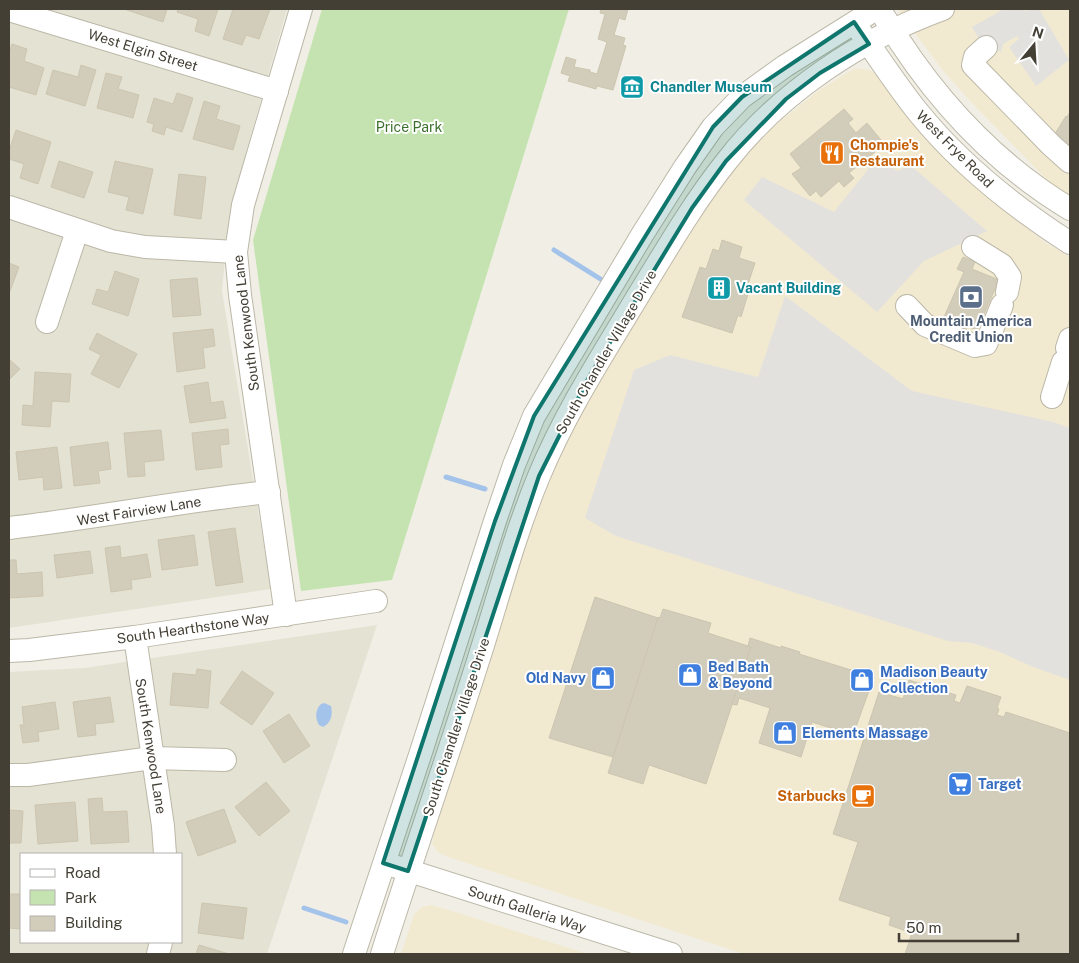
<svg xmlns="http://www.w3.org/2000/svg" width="1079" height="963" font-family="'Public Sans',sans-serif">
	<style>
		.residential { fill: #e4e2d3; fill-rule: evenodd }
		.commercial { fill: #f2e9d1 }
		.green { fill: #c4e3b0 }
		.parking { fill: #e2e1dd }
		.water { fill: #a4c3ea }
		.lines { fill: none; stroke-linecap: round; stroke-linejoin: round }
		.stream { stroke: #a4c3ea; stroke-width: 5 }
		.building { fill: #d2ccbb; stroke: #ccc5af }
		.minor-casing { stroke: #bcb8a8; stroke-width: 24 }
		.minor { stroke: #fff; stroke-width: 22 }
		.marked { fill: #0f766e; fill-opacity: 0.2; stroke: #0f766e; stroke-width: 4; stroke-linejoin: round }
		.labels { text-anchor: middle; stroke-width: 4; stroke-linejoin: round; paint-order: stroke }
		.street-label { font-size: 14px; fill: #433f35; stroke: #fff }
		.culture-label { font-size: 14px; font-weight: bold; fill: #0d838f; stroke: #fff; text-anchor: start }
		.park-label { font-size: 14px; fill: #3c702d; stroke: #fff }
		.food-label { font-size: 14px; font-weight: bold; fill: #c56008; stroke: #fff; text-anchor: start }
		.service-label { font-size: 14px; font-weight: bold; fill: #4e5e75; stroke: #fff }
		.shop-label { font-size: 14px; font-weight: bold; fill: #366cbe; stroke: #fff; text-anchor: start }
	</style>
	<rect width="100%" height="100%" fill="#f1efe5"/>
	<!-- residential -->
	<g class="residential">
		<polygon points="9,9 287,9 247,149 228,226 222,291 271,589 9,628"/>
		<path d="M377,625L267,954H9V672L84,668ZM21,854H181V942H21Z"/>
	</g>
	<!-- commercial -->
	<g class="commercial">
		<polygon points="897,9 1070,9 1070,197 1052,185 970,101 944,72"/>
		<polygon points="855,68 870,70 876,74 915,125 978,189 1046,243 1070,257 1070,954 744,954 445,856 438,852 432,844 437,817 521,555 554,462 580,411 697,221 740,162 772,128 818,91"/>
		<polygon points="431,905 449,910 588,954 401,954 414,914 422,907"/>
	</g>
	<!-- green -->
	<polygon class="green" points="322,9 569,9 392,580 301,591 253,240"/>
	<!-- parking -->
	<g class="parking">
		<polygon points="1004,9 1023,9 1025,11 1031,9 1039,9 1069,60 1036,86 1009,47 1019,39 1017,36 1003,44 1001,52 979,39 972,27"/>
		<polygon points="877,158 898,171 909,164 987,231 924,261 877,312 744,200 762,177 834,212"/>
		<polygon points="785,296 912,391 1053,422 1070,428 1070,680 1033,667 1000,652 972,643 948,641 616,536 585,518 634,370 670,355 758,377"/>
	</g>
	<!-- water -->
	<path class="water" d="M324,703L331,706C333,715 331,723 323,727L319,725C315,718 315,710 321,704Z"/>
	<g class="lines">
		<!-- stream -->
		<g class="stream">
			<polyline points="554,250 602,280"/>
			<polyline points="446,477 485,489"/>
			<polyline points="304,908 346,922"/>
		</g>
	</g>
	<!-- building -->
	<g class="building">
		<polygon points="124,9 167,9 163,22"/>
		<polygon points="178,9 218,9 209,36 195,31 198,19 177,12"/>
		<polygon points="233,9 270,9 259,39 246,35 242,45 223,39"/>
		<polygon points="601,9 628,9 625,20 619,18 614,35 625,38 623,45 626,46 613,90 597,86 596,89 568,81 570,76 561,73 566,57 576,60 574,67 590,70 590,72 597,74 607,42 598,39 605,14 600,13"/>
		<polygon points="12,44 27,49 24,61 44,68 36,95 9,87 9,53"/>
		<polygon points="81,65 96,70 85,106 46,94 53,70 78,77"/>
		<polygon points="106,73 122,77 118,89 139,95 133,118 97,108"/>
		<polygon points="177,93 193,98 182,132 166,127 164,135 152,131 154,124 147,122 154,98 173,104"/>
		<polygon points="204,101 220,106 216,119 240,126 233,150 193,139"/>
		<polygon points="844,109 853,119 848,123 856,133 867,123 881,140 871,148 875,152 849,173 854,178 844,187 839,181 821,197 816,191 810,196 792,174 801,168 790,154"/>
		<polygon points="1070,112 1070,149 1053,137 1066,116 1067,117"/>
		<polygon points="16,130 51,142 38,184 20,178 24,164 9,159 9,151"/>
		<polygon points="59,161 93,172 84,198 51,187"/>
		<polygon points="115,161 153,169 143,214 126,210 129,197 108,192"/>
		<polygon points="179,174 206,177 201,219 174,215"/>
		<polygon points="722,240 742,247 739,258 755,263 745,293 748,294 741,317 738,315 732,333 682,317 700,267 706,269 713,249 719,251"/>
		<polygon points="963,257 975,262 972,269 999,280 977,330 967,326 965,331 950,325 952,321 944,317 964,272 957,269"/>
		<polygon points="9,263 19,267 10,291 9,290"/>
		<polygon points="115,271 139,279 128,316 92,304 97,289 108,292"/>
		<polygon points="197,278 201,315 173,317 170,280"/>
		<polygon points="213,329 215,346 203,348 205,368 177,372 173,333"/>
		<polygon points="97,333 137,354 119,388 91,374 101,355 89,349"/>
		<polygon points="9,359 20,369 9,380"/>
		<polygon points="35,372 71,374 69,402 52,401 50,427 22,425 23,405 33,406"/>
		<polygon points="208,382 211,403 223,401 226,418 190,423 184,386"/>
		<polygon points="228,429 229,444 220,445 222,467 196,470 192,433"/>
		<polygon points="161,430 164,460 144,462 145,476 128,477 124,433"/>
		<polygon points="108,442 111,469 98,471 100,483 74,486 70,447"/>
		<polygon points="57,447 62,488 44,490 43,477 19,480 16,452"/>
		<polygon points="235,528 243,582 216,586 208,532"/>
		<polygon points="194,535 198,565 162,570 158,540"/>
		<polygon points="120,546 121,558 147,554 151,577 131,580 132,589 111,592 105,548"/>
		<polygon points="90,551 93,573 57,578 54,555"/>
		<polygon points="9,560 16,560 17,574 42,572 43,596 9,598"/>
		<polygon points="595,597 658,618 613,757 549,738"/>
		<polygon points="663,609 711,623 708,633 751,647 706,784 649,765 643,784 608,773 658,617 660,618"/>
		<polygon points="750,638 781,648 781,646 800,652 799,654 874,677 853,735 812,722 801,757 759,743 770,708 739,698 737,705 732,704 751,647 748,646"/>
		<polygon points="197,669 211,671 208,708 170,705 173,673 196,675"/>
		<polygon points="242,671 274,693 252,725 220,703"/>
		<polygon points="909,680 956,695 954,701 960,703 967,686 1001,697 997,708 999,709 997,715 1004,717 1006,712 1070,733 1070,954 905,954 912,933 889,925 891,917 839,900 858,842 833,834 879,692 903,699"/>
		<polygon points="110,697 114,722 95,724 96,735 78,737 73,702"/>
		<polygon points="55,702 59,729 38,732 39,741 23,743 20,725 24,725 22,707"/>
		<polygon points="289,714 310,746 284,763 263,731"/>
		<polygon points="266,782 290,811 259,836 235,807"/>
		<polygon points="102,798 103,812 127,811 129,842 91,844 88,799"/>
		<polygon points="75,802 78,841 38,844 35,805"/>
		<polygon points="224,809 236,842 198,856 186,822"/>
		<polygon points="9,810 23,811 21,843 9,843"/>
		<polygon points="9,894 21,894 21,929 9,928"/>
		<polygon points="202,903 247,908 243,939 198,933"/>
		<polygon points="199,945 229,954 196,954"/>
	</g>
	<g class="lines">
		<defs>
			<g id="minor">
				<polyline points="9,10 277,91"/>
				<path d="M885,18C932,96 992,162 1070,209"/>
				<path d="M860,31C879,58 897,86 918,112C960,164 1014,207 1070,243"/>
				<polyline points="986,47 975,57 973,65 1051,145 1070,162"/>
				<polyline points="9,207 111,241 145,247 236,252"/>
				<polyline points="973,247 1002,265 1010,277 1007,292"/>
				<polyline points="907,306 925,325 975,346 986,344 1002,305"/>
				<polyline points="47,322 77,231"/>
				<polyline points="1067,348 1070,339"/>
				<polyline points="1052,397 1063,362"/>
				<path d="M9,528C96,518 182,501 269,492"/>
				<polyline points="286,615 240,295 236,252 243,205 301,9"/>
				<polyline points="135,637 163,826 165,854"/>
				<polyline points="9,651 29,650 135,637 376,601"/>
				<polyline points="9,775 28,775 152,758 225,760"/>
				<polyline points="394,866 671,954"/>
				<polyline points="158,954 161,942"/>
				<polyline points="354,954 420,755 495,521 514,465 534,416 642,235 685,167 713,127 742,97 785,66 876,9"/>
				<path d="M382,954C413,856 447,759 478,661C498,599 514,536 539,476C566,411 605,351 641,291C668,247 694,202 726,162C780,92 861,39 943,9"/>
			</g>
		</defs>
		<!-- minor casing -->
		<use href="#minor" class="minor-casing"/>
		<!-- minor -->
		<use href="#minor" class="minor"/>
	</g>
	<!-- marked area -->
	<path class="marked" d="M854,22L869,44L820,73L786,99L726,161L692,208L589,377L539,476L408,871L383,863L495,521L534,416L713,127L742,97Z"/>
	<!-- icons -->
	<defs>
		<symbol id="museum-square" viewBox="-11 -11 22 22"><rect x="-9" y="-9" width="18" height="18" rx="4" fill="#0f9aa8" stroke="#fff"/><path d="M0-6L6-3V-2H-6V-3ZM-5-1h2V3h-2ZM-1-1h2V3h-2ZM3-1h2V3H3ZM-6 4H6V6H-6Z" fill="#fff"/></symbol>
		<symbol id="restaurant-square" viewBox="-11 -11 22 22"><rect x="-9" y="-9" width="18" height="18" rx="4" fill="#e8710a" stroke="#fff"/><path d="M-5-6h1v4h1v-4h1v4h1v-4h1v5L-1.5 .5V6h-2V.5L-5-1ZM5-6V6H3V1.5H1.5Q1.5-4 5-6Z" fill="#fff"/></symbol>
		<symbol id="building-square" viewBox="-11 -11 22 22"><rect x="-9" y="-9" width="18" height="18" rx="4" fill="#0f9aa8" stroke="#fff"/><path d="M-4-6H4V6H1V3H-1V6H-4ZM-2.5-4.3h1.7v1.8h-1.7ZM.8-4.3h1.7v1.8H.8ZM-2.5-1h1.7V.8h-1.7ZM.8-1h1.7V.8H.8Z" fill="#fff"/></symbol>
		<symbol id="bank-square" viewBox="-11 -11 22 22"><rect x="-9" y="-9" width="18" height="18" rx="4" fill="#5c6f8a" stroke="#fff"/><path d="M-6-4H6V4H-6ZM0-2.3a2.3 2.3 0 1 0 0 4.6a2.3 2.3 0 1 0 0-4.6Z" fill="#fff"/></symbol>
		<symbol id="shop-square" viewBox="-11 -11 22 22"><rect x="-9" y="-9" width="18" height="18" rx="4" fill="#3f7fe0" stroke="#fff"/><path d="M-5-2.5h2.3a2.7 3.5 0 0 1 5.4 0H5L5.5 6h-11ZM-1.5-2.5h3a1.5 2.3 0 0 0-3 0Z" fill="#fff"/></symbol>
		<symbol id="supermarket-square" viewBox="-11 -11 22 22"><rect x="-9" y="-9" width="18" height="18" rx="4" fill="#3f7fe0" stroke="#fff"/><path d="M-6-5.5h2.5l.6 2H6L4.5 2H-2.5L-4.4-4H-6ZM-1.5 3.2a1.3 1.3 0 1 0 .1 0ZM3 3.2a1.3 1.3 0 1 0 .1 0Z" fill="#fff"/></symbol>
		<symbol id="cafe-square" viewBox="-11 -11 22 22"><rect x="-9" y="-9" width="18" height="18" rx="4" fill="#e8710a" stroke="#fff"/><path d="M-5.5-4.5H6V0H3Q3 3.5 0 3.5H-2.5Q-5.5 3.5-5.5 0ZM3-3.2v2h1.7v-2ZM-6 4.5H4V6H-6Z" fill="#fff"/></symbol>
	</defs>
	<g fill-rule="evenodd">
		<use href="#museum-square" x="618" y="73" width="28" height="28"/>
		<use href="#restaurant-square" x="818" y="139" width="28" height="28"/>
		<use href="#building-square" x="705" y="274" width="28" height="28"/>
		<use href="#bank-square" x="957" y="283" width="28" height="28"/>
		<use href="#shop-square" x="676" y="661" width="28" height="28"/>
		<use href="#shop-square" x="589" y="664" width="28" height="28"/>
		<use href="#shop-square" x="848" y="666" width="28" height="28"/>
		<use href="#shop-square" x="771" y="719" width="28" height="28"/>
		<use href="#supermarket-square" x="946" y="770" width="28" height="28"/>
		<use href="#cafe-square" x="849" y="782" width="28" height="28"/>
	</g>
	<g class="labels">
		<!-- street labels -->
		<g class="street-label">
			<text transform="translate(143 50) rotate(17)" y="5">West Elgin Street</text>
			<text transform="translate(955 149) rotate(45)" y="5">West Frye Road</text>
			<text transform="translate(246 323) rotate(-97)" y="5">South Kenwood Lane</text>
			<text transform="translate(606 352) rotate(-60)" y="5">South Chandler Village Drive</text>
			<text transform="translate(139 511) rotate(-9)" y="5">West Fairview Lane</text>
			<text transform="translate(193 628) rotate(-8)" y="5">South Hearthstone Way</text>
			<text transform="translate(456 727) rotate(-72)" y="5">South Chandler Village Drive</text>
			<text transform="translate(151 746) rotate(81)" y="5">South Kenwood Lane</text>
			<text transform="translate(527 909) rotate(18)" y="5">South Galleria Way</text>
		</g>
		<!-- culture labels -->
		<g class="culture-label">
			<text x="650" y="92">Chandler Museum</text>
			<text x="736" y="293">Vacant Building</text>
		</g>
		<!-- park labels -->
		<g class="park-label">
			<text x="409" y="132">Price Park</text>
		</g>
		<!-- food labels -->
		<g class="food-label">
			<text x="850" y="150">Chompie's<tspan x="850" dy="16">Restaurant</tspan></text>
			<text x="846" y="801" text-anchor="end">Starbucks</text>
		</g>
		<!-- service labels -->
		<g class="service-label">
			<text x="971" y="326">Mountain America<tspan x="971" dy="16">Credit Union</tspan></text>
		</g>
		<!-- shop labels -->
		<g class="shop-label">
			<text x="708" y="672">Bed Bath<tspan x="708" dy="16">&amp; Beyond</tspan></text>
			<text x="880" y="677">Madison Beauty<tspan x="880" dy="16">Collection</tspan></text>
			<text x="586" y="683" text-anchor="end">Old Navy</text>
			<text x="802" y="738">Elements Massage</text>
			<text x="978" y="789">Target</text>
		</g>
	</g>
	<!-- border -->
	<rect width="1079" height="963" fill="none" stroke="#433f35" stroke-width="20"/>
	<!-- legend -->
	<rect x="20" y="853" width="162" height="90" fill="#ffffff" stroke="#b4b2ae"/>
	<rect x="30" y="869" width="25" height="8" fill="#ffffff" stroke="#b4b2ae"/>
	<text x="65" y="878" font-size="15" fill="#433f35">Road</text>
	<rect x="30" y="890" width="25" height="15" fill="#c4e3b0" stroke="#b4b2ae"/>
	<text x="65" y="903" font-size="15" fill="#433f35">Park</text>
	<rect x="30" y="916" width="25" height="15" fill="#d2ccbb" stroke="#b4b2ae"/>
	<text x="65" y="928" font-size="15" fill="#433f35">Building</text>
	<!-- north arrow -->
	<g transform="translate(1034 45) rotate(18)" stroke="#ffffff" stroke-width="4" paint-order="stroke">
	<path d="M0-4L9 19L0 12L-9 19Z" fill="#433f35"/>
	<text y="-8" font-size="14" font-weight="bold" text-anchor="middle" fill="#433f35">N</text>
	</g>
	<!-- scale -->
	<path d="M899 933v8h119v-8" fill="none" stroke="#433f35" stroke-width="2.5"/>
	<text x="906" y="933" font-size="15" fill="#433f35" stroke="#ffffff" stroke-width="4" paint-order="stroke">50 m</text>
</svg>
